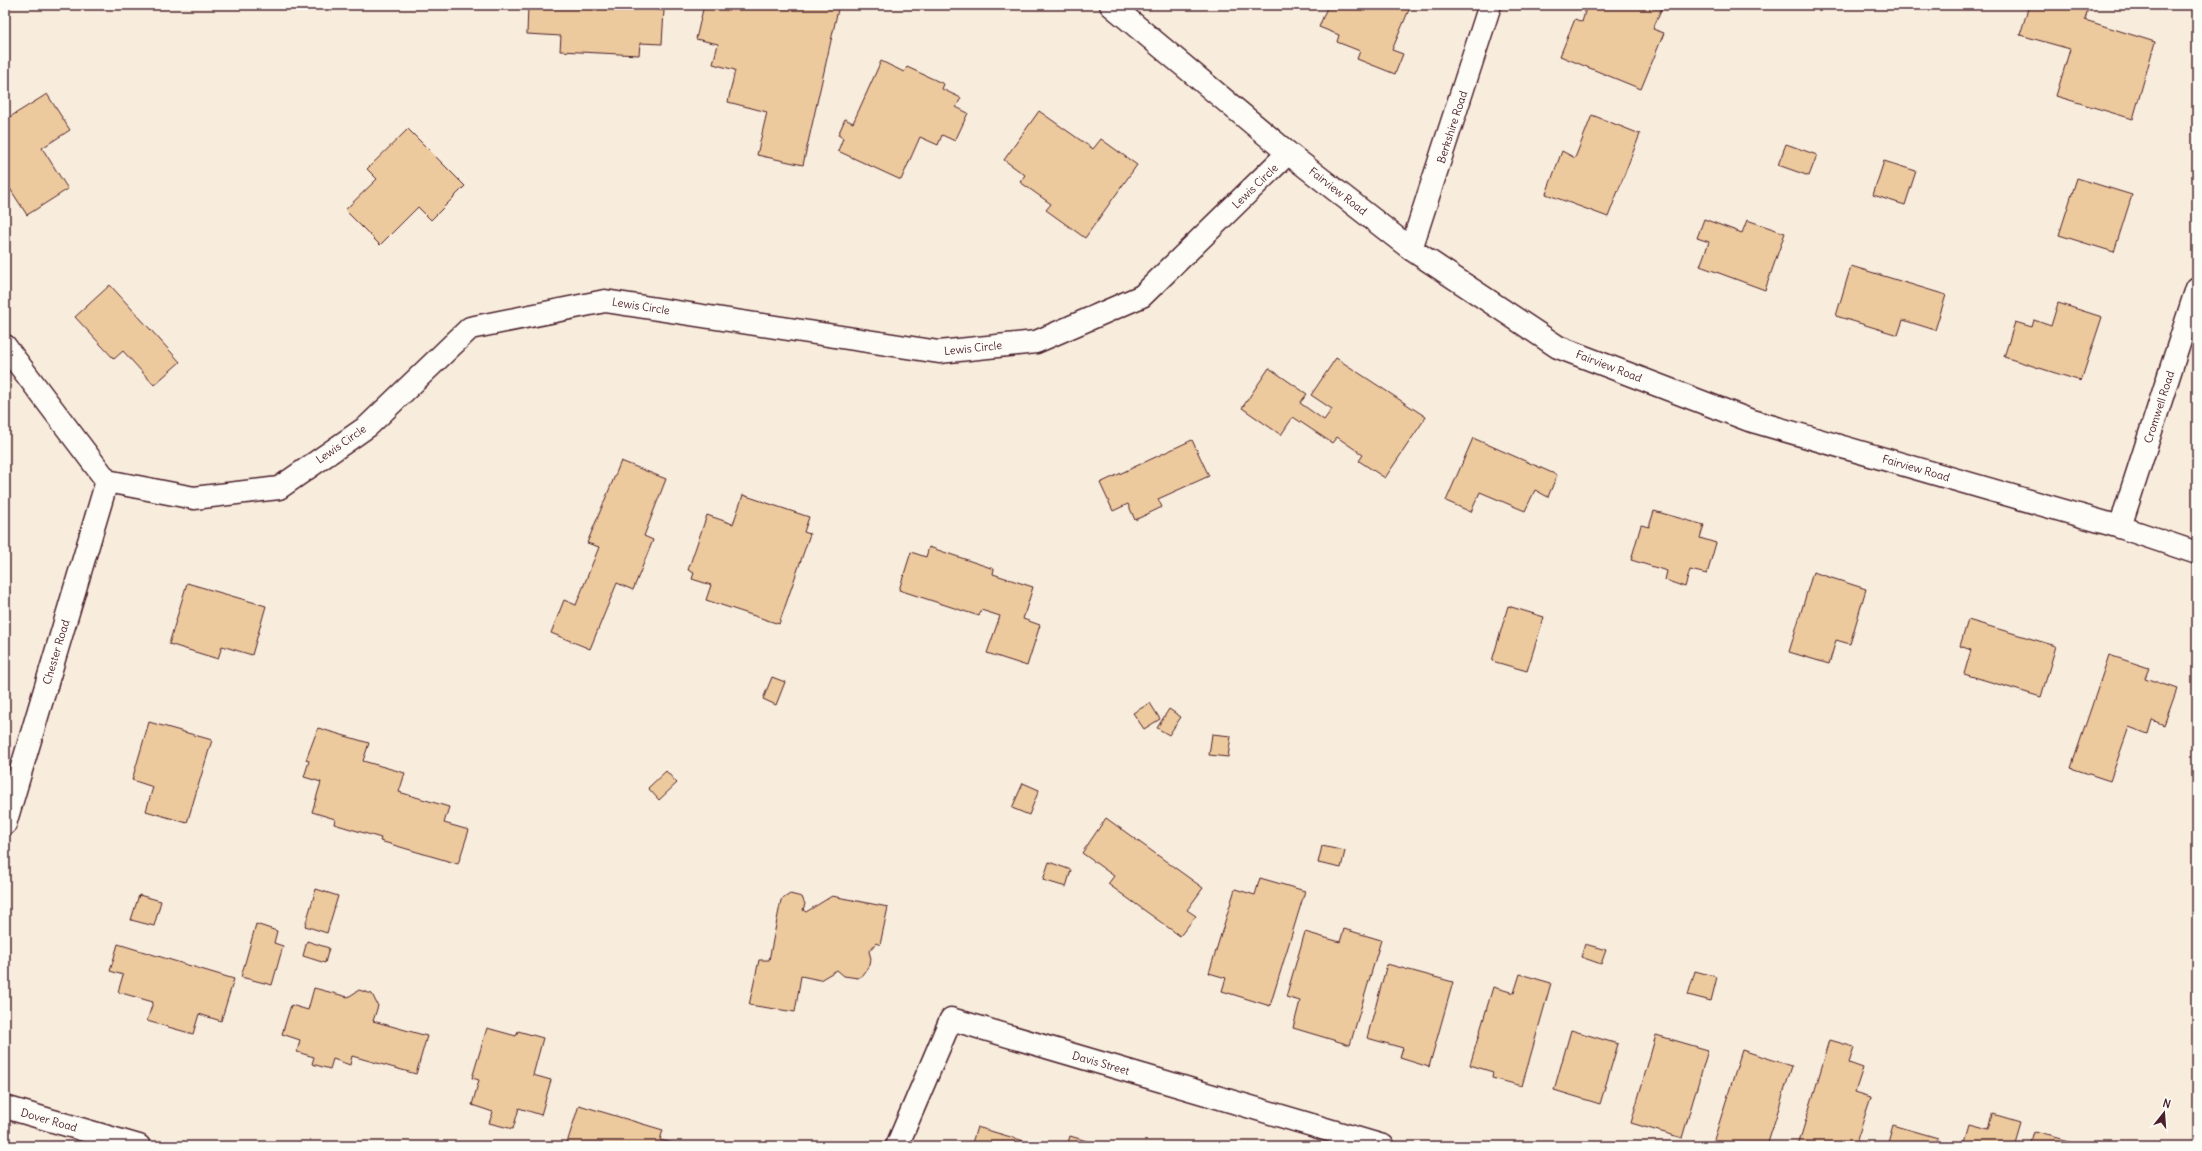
<svg xmlns="http://www.w3.org/2000/svg" width="2202" height="1151" font-family="Delius,sans-serif">
	<style>
		.building { fill: #edc99e; stroke: #4a1f2b }
		.lines { fill: none; stroke-linecap: round; stroke-linejoin: round }
		.minor-casing { stroke: #4a1f2b; stroke-width: 25 }
		.tertiary-casing { stroke: #4a1f2b; stroke-width: 25 }
		.minor { stroke: #fdfcf7; stroke-width: 22 }
		.tertiary { stroke: #fdfcf7; stroke-width: 22 }
		.labels { text-anchor: middle; stroke-width: 3.5; stroke-linejoin: round; paint-order: stroke }
		.street-label { font-size: 11px; fill: #4a1f2b; stroke: #fdfcf7 }
	</style>
	<rect width="100%" height="100%" fill="#f8eddc"/>
	<filter id="ink" filterUnits="userSpaceOnUse"><feTurbulence type="fractalNoise" baseFrequency=".025" numOctaves="2"/><feDisplacementMap in="SourceGraphic" scale="8" xChannelSelector="R" yChannelSelector="G"/><feConvolveMatrix kernelMatrix="1 2 1 2 8 2 1 2 1" color-interpolation-filters="sRGB"/></filter>
	<g filter="url(#ink)">
		<!-- building -->
		<g class="building">
			<polygon points="462,5 481,5 481,9 462,7"/>
			<polygon points="528,5 624,5 624,8 664,10 662,44 640,43 639,55 560,51 561,36 527,34"/>
			<polygon points="704,5 839,5 803,165 757,155 767,112 728,102 735,70 713,64 718,44 696,39"/>
			<polygon points="1328,5 1411,5 1392,50 1403,54 1395,74 1357,59 1360,51 1337,42 1339,35 1319,27"/>
			<polygon points="1587,5 1663,5 1653,29 1664,33 1641,89 1560,56 1575,19 1582,22"/>
			<polygon points="2029,5 2078,5 2088,8 2085,20 2155,42 2133,119 2056,96 2070,49 2020,35"/>
			<polygon points="881,61 904,72 907,67 944,84 942,89 961,98 956,107 968,113 955,141 942,135 938,145 920,137 901,180 838,151 843,138 838,135 845,119 853,123"/>
			<polygon points="47,94 70,130 42,148 68,189 27,215 5,181 5,120"/>
			<polygon points="1039,111 1093,149 1101,139 1137,165 1085,238 1046,210 1051,204 1020,182 1025,175 1004,160"/>
			<polygon points="1592,115 1640,134 1608,217 1546,194 1562,151 1575,158"/>
			<polygon points="408,129 465,186 431,220 418,207 380,245 345,210 377,179 367,169"/>
			<polygon points="1786,144 1817,155 1809,176 1778,165"/>
			<polygon points="1884,161 1916,171 1905,205 1873,195"/>
			<polygon points="2077,178 2132,195 2114,252 2059,235"/>
			<polygon points="1704,219 1742,233 1747,220 1785,233 1765,290 1700,266 1709,242 1697,238"/>
			<polygon points="1851,266 1946,295 1935,330 1903,320 1898,335 1836,316"/>
			<polygon points="110,285 180,362 154,385 123,351 114,359 75,317"/>
			<polygon points="2058,303 2102,317 2081,381 2004,357 2015,322 2032,327 2034,320 2051,326"/>
			<polygon points="1336,358 1426,417 1385,478 1359,461 1363,455 1337,437 1332,443 1293,417 1281,435 1242,408 1269,368 1307,394 1300,403 1324,420 1332,409 1311,395"/>
			<polygon points="1473,438 1557,475 1548,497 1535,490 1525,511 1480,492 1471,512 1446,501"/>
			<polygon points="1192,440 1209,476 1158,499 1162,507 1135,520 1128,504 1113,511 1100,483"/>
			<polygon points="621,461 666,479 644,536 653,540 633,590 617,583 590,649 551,633 564,600 576,605 599,547 587,543"/>
			<polygon points="743,495 809,517 804,532 810,534 779,624 706,600 711,585 692,579 694,573 688,570 707,515 733,524"/>
			<polygon points="1654,511 1704,525 1700,538 1716,543 1707,574 1690,570 1685,587 1665,580 1667,571 1631,560 1641,525 1649,527"/>
			<polygon points="929,547 994,569 993,574 1033,587 1023,619 1040,625 1027,666 987,653 1000,616 981,610 979,616 899,590 911,552 926,557"/>
			<polygon points="1813,572 1866,589 1850,644 1836,640 1829,664 1789,652"/>
			<polygon points="187,583 266,606 252,655 222,646 218,659 169,644"/>
			<polygon points="1508,606 1544,617 1527,671 1492,661"/>
			<polygon points="1968,620 2056,646 2041,697 1964,674 1971,650 1960,646"/>
			<polygon points="2109,655 2149,668 2145,678 2177,689 2164,725 2152,720 2148,734 2129,727 2110,781 2071,768"/>
			<polygon points="772,677 785,682 776,705 763,699"/>
			<polygon points="1150,703 1160,719 1144,729 1133,713"/>
			<polygon points="1169,709 1181,717 1169,735 1157,728"/>
			<polygon points="149,722 212,740 187,823 146,811 153,787 132,780"/>
			<polygon points="318,728 369,743 363,761 405,773 399,792 449,807 444,823 469,830 458,864 380,841 381,838 334,824 335,819 312,812 321,782 304,777 309,761 306,760"/>
			<polygon points="1212,734 1231,736 1228,757 1209,755"/>
			<polygon points="666,771 677,783 659,800 648,788"/>
			<polygon points="1023,783 1039,790 1029,815 1012,808"/>
			<polygon points="1106,818 1203,888 1187,910 1196,916 1180,936 1108,884 1114,876 1082,853"/>
			<polygon points="1322,846 1345,851 1341,868 1318,863"/>
			<polygon points="1049,862 1071,870 1066,887 1043,880"/>
			<polygon points="1260,878 1305,891 1270,1006 1222,991 1226,978 1209,973 1235,889 1255,895"/>
			<polygon points="316,889 338,896 327,933 305,926"/>
			<polygon points="790,894 802,897 805,904 803,910 806,912 832,896 888,907 880,945 876,943 869,951 871,959 870,965 863,975 858,978 844,976 837,970 820,980 801,976 795,1012 749,1005 759,960 769,960 781,900"/>
			<polygon points="139,895 161,901 154,926 131,920"/>
			<polygon points="256,924 277,931 274,943 283,946 272,985 241,977"/>
			<polygon points="1344,929 1381,940 1350,1045 1293,1028 1300,1001 1286,997 1305,932 1340,942"/>
			<polygon points="307,941 329,948 325,963 303,956"/>
			<polygon points="118,944 234,979 221,1021 199,1014 193,1034 147,1021 153,1002 118,992 123,975 110,971"/>
			<polygon points="1585,944 1606,950 1601,964 1581,957"/>
			<polygon points="1387,964 1453,982 1429,1067 1400,1058 1403,1048 1367,1038"/>
			<polygon points="1695,971 1717,977 1711,1001 1688,995"/>
			<polygon points="1520,974 1551,983 1522,1086 1492,1078 1493,1072 1470,1065 1493,987 1514,993"/>
			<polygon points="314,988 348,997 359,990 372,994 378,1006 373,1021 427,1036 416,1074 352,1056 350,1065 333,1059 330,1069 312,1064 314,1057 297,1052 300,1040 282,1034 291,1005 308,1010"/>
			<polygon points="487,1028 516,1036 518,1031 543,1038 533,1075 551,1080 541,1115 519,1108 513,1129 489,1123 493,1112 472,1105 479,1080 472,1078"/>
			<polygon points="1571,1030 1618,1044 1600,1104 1554,1090"/>
			<polygon points="1656,1035 1708,1050 1682,1138 1631,1123"/>
			<polygon points="1830,1040 1854,1047 1849,1063 1863,1068 1855,1092 1871,1097 1855,1146 1798,1146"/>
			<polygon points="1742,1050 1792,1066 1767,1146 1712,1146"/>
			<polygon points="579,1105 663,1130 660,1140 673,1143 672,1146 566,1146"/>
			<polygon points="1993,1114 2020,1122 2013,1146 1964,1146 1970,1125 1989,1130"/>
			<polygon points="1893,1125 1938,1138 1936,1146 1887,1146"/>
			<polygon points="977,1127 1041,1146 971,1146"/>
			<polygon points="2035,1132 2089,1146 2031,1146"/>
			<polygon points="1070,1136 1097,1144 1096,1146 1067,1146"/>
		</g>
		<g class="lines">
			<defs>
				<g id="minor">
					<polyline points="1411,249 1490,5"/>
					<polyline points="5,346 107,481 194,498 279,488 368,426 470,328 605,301 939,352 1036,342 1142,296 1288,153"/>
					<polyline points="2120,527 2197,288"/>
					<polyline points="5,824 107,481"/>
					<polyline points="5,1107 139,1146"/>
					<polyline points="897,1146 951,1019 1383,1146"/>
				</g>
				<polyline id="tertiary" points="1111,5 1288,153 1411,249 1558,347 1749,420 2120,527 2197,553"/>
			</defs>
			<!-- minor casing -->
			<use href="#minor" class="minor-casing"/>
			<!-- tertiary casing -->
			<use href="#tertiary" class="tertiary-casing"/>
			<!-- minor -->
			<use href="#minor" class="minor"/>
			<!-- tertiary -->
			<use href="#tertiary" class="tertiary"/>
		</g>
	</g>
	<g class="labels">
		<!-- street labels -->
		<g class="street-label">
			<text transform="translate(1452 127) rotate(-72)" y="4">Berkshire Road</text>
			<text transform="translate(1255 186) rotate(-44)" y="4">Lewis Circle</text>
			<text transform="translate(1338 191) rotate(38)" y="4">Fairview Road</text>
			<text transform="translate(641 306) rotate(9)" y="4">Lewis Circle</text>
			<text transform="translate(973 348) rotate(-6)" y="4">Lewis Circle</text>
			<text transform="translate(1609 366) rotate(21)" y="4">Fairview Road</text>
			<text transform="translate(2159 407) rotate(-72)" y="4">Cromwell Road</text>
			<text transform="translate(341 444) rotate(-35)" y="4">Lewis Circle</text>
			<text transform="translate(1916 468) rotate(16)" y="4">Fairview Road</text>
			<text transform="translate(56 652) rotate(-73)" y="4">Chester Road</text>
			<text transform="translate(1101 1063) rotate(16)" y="4">Davis Street</text>
			<text transform="translate(49 1120) rotate(16)" y="4">Dover Road</text>
		</g>
	</g>
	<!-- margin -->
	<rect width="2202" height="1151" fill="none" stroke="#fdfcf7" stroke-width="20"/>
	<rect x="10" y="10" width="2182" height="1131" fill="none" stroke="#4a1f2b" stroke-width="1.5" filter="url(#ink)"/>
	<!-- north arrow -->
	<g transform="translate(2164 1113) rotate(17)" stroke="#fdfcf7" stroke-width="3" paint-order="stroke">
	<path d="M0-3L7 15L0 10L-7 15Z" fill="#4a1f2b"/>
	<text y="-6" font-size="11" font-weight="bold" text-anchor="middle" fill="#4a1f2b">N</text>
	</g>
</svg>
